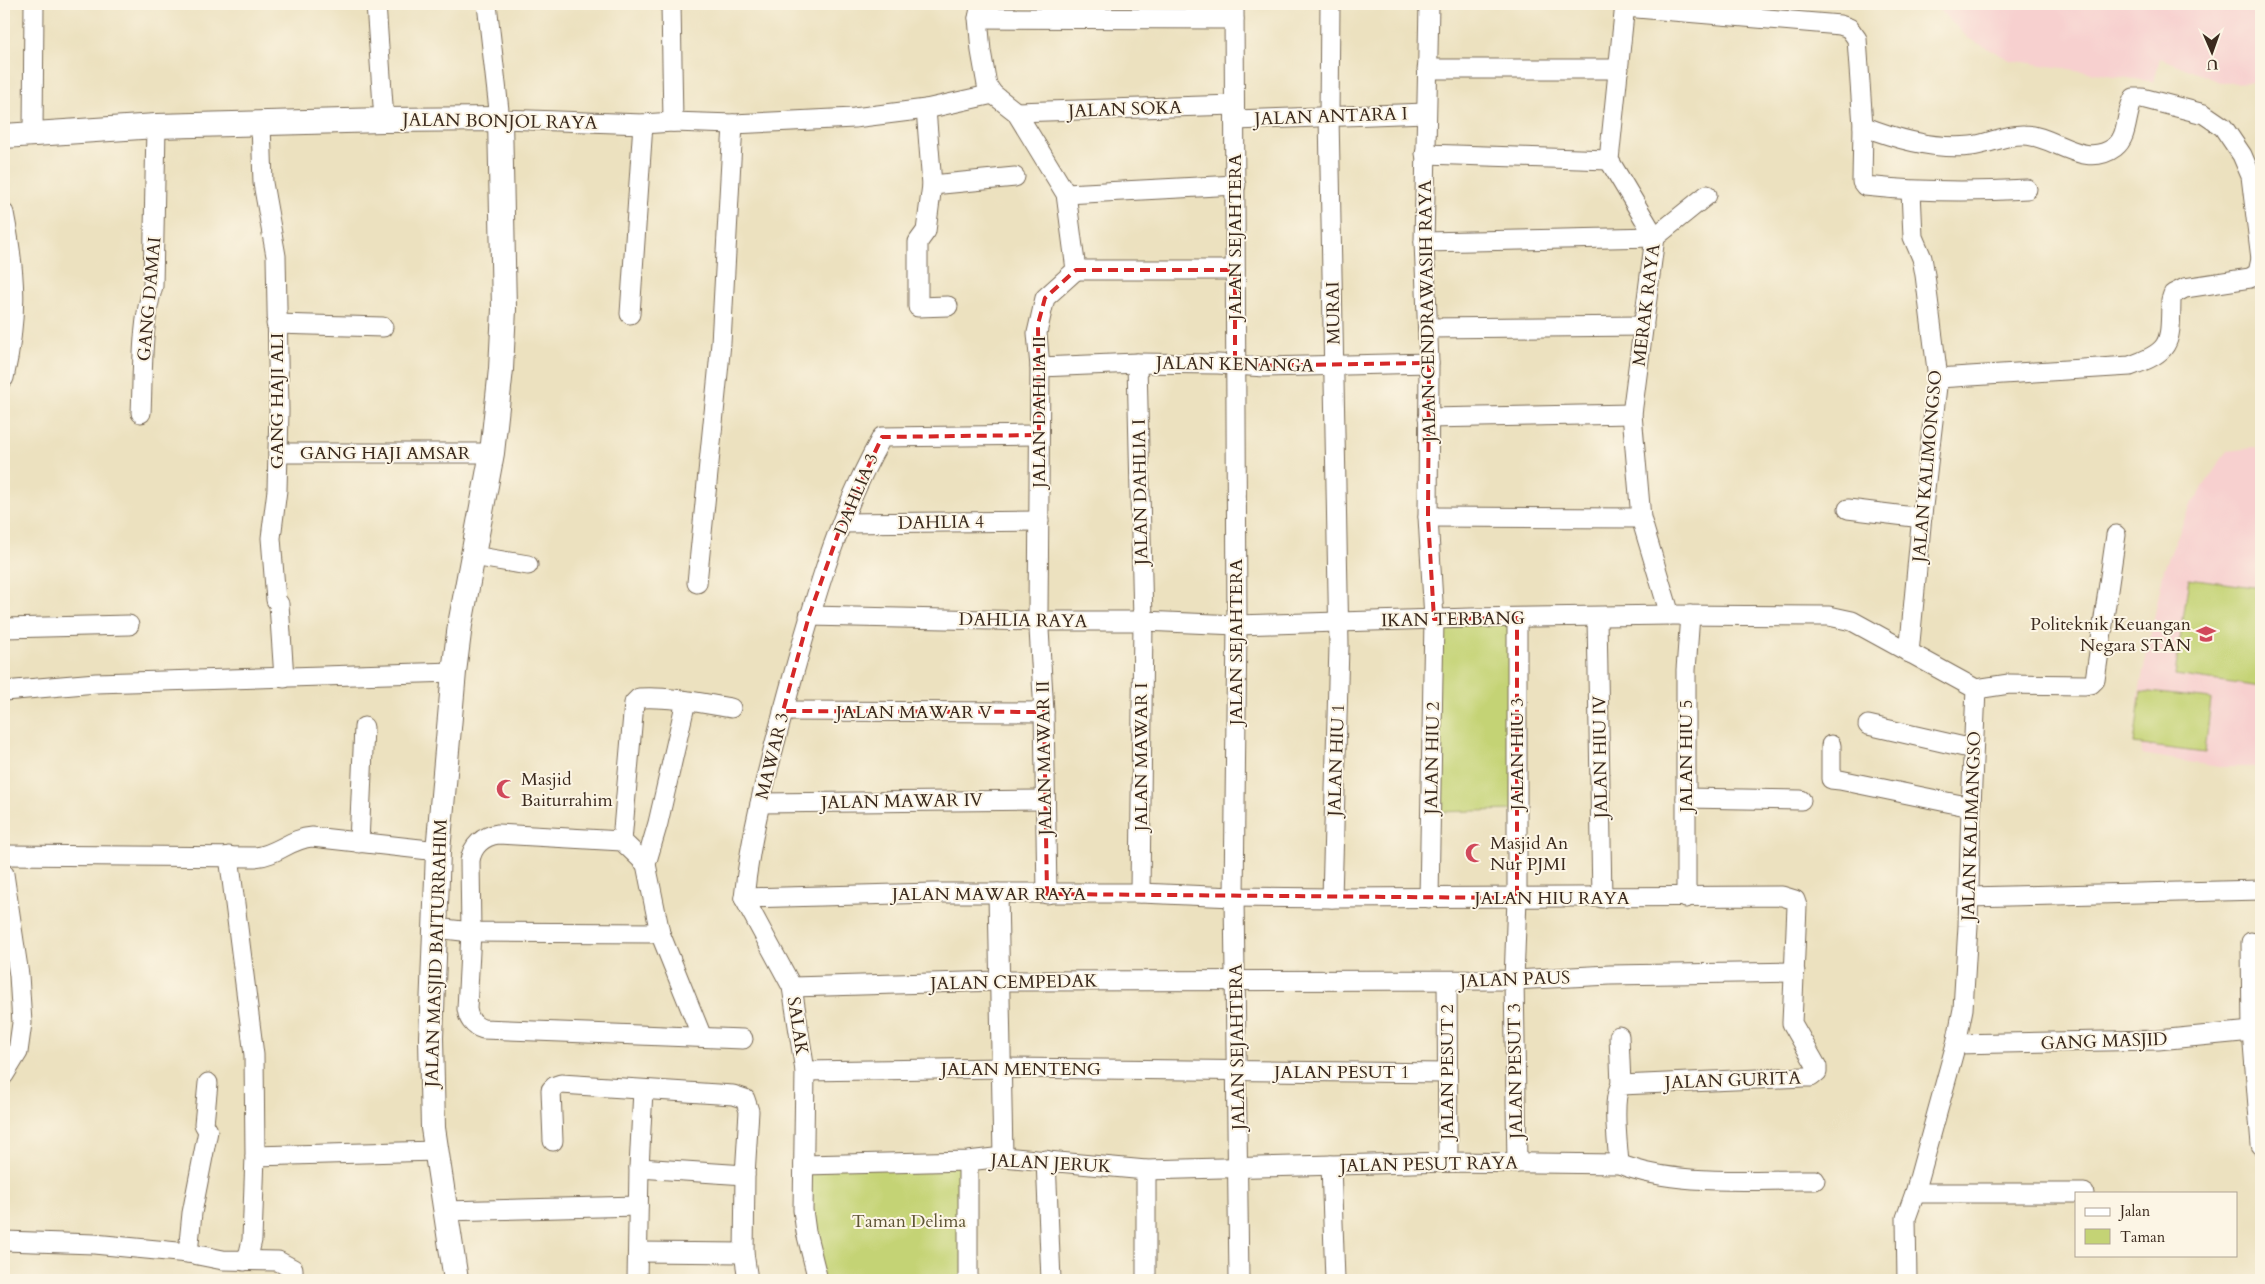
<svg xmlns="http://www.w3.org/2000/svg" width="2265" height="1284" font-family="Cardo,serif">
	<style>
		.built { fill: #f7d0cf }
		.green { fill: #c4d375; stroke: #807e4a }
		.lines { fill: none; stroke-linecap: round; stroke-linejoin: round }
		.minor-casing { stroke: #796a56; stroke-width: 21 }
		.tertiary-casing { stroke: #796a56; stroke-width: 26 }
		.minor { stroke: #fff; stroke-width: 19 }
		.tertiary { stroke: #fff; stroke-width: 24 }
		.marked { fill: none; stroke: #d62828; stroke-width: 4; stroke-dasharray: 10 6; stroke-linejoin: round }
		.labels { text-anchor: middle; stroke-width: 4; stroke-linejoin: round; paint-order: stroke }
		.street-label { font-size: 18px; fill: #3b2a1e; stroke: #fcf5e5 }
		.poi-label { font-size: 18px; fill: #3b2a1e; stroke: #fcf5e5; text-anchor: start }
		.park-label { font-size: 18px; fill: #5d5434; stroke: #fcf5e5 }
	</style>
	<rect width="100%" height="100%" fill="#fcf5e5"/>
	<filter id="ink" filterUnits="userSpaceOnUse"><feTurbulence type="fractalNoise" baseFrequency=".02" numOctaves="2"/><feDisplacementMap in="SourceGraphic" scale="10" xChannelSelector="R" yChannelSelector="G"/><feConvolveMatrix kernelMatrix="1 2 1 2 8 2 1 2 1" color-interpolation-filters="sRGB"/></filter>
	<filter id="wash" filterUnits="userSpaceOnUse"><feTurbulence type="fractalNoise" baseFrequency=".0096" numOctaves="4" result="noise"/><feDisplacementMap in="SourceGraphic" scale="20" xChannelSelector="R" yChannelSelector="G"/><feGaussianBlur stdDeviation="1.12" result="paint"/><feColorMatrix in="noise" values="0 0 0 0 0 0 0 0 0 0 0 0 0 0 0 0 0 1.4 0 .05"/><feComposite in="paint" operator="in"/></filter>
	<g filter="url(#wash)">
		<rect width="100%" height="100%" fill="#ece1bf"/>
		<!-- built -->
		<g class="built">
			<polygon points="1933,4 2261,4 2261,82 2222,83 2160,58 2154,82 2010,60 1968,38"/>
			<polygon points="2261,447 2261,767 2218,767 2142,754 2138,698 2164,569 2189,508 2227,451"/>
		</g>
		<!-- green -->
		<g class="green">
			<polygon points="2189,578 2261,588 2261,687 2175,675"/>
			<polygon points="1517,618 1517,810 1432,812 1434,619"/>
			<polygon points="2141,691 2211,699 2205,753 2134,744"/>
			<polygon points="968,1161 968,1280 818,1280 804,1165"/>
		</g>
	</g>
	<g filter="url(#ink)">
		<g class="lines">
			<defs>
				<g id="minor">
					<polyline points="376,4 384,120"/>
					<polyline points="487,4 500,119 643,124 673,122 733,124 854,118 926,109 993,94"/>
					<polyline points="671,4 673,122"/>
					<polyline points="981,4 978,18 981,51 987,85 993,94 1016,112 1066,194 1076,270"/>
					<polyline points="1234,4 1237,625 1234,897 1239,1280"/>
					<polyline points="1330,4 1329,115 1339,646 1332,898"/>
					<polyline points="1429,4 1424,242 1429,363 1428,517 1434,619 1429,898"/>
					<polyline points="1625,4 1609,160 1655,237 1632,414 1641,518 1670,615"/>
					<path d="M1625,7L1840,25L1849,28L1857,39L1863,126C1896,139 1935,150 1971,146C1989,144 2006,134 2024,135C2054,135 2084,170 2115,147C2129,136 2125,113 2134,98H2142L2204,114L2223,127L2242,155L2251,176L2261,259"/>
					<polyline points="978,18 1234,19"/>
					<polyline points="1427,69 1619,69"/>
					<polyline points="926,109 932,185 926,231 918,242 918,307 948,306"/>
					<polyline points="1016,112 1234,105"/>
					<polyline points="1235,120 1426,113"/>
					<polyline points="261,124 263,183 276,256 279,411 277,490 271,538 276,600 279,604 284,678"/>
					<path d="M1863,126L1862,182L1865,186C1920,192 1973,192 2027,189"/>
					<polyline points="33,133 34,4"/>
					<polyline points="1425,154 1609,160"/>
					<polyline points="932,185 1015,177"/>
					<polyline points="1066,194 1236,185"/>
					<path d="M4,213C16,275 18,316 4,378"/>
					<polyline points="1424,242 1655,237 1707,195"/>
					<polyline points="1076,270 1235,270"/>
					<polyline points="630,314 643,124"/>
					<polyline points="276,324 383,327"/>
					<polyline points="1428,328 1644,326"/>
					<polyline points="1137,363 1143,621 1140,893"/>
					<polyline points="1040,367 1137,363 1218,364 1265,367 1429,363"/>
					<path d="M1938,378L2130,366C2173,351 2170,342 2171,300L2173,294L2185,288L2250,278L2258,273L2261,259"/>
					<path d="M141,413C143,371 141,326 153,286L156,126"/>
					<polyline points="1428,418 1632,414"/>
					<polyline points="278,453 492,453"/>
					<polyline points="1848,509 1922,518"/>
					<polyline points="1428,517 1641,518"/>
					<polyline points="842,523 1039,521"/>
					<polyline points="473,556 528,565"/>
					<polyline points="697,583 721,343 733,124"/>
					<polyline points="809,616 1040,621 1143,621 1237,625 1471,618 1670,615 1829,616 1852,621 1976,689 1971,807 1968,926 1963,1009 1956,1044 1915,1193 1906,1218 1907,1280"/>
					<polyline points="1597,617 1602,898"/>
					<polyline points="4,628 129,625"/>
					<polyline points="1909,653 1922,515 1938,378 1925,275 1922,258 1913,237 1911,191"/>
					<polyline points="1976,689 2009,684 2085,685 2091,684 2095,680 2116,535"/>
					<polyline points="4,691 96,683 454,672"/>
					<polyline points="686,701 658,823 646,864 660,933 702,1037"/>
					<polyline points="783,711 1044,712"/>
					<polyline points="1868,725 1973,749"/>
					<polyline points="1831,745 1831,779 1840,780 1971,807"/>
					<polyline points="1686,798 1801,800"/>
					<polyline points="760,803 1045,800"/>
					<path d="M622,841L634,703L639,698C669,696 701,703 731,708"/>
					<polyline points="359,843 364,727"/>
					<path d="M4,855L255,857C276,856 291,838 312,837L438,851"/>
					<polyline points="229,856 254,1055 255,1156 252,1240 249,1253 244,1261"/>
					<path d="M646,864L622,841L498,834C483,836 472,846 470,861L471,932L467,1009C468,1018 473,1026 483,1029L743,1039"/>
					<polyline points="4,874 19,975 22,1023 18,1052 4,1075"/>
					<polyline points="998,893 1003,1157"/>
					<polyline points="1047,894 1044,712 1038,613 1040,367 1037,333 1045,298 1076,270"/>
					<polyline points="1969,897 2261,890"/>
					<path d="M744,898L934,893H1140L1234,897L1332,898L1782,896L1795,900L1797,906L1792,1023L1817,1067V1072L1811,1077H1804L1621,1085C1611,1099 1618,1145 1619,1164"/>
					<path d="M744,898C751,829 770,761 788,694C812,607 837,516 882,437L1039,435"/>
					<polyline points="744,898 792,987 805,1071 803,1210 806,1232 818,1280"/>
					<polyline points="1686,898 1686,670 1690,615"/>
					<polyline points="436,928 471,932 660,933"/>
					<polyline points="2251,942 2252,1031 2261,1145"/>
					<polyline points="1447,981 1448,1162"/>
					<polyline points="792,987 1000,981 1514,980 1610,975 1795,972"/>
					<polyline points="1619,1036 1621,1085"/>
					<polyline points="1956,1044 2158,1040 2252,1031"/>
					<polyline points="805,1071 1002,1068 1447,1073"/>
					<polyline points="553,1141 551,1090 555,1086 561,1084 733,1095 745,1099 749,1111 745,1175 639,1168"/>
					<polyline points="255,1156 436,1151"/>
					<polyline points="1046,1160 1051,1280"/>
					<polyline points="968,1161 968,1280"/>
					<polyline points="1517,1163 1514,980 1517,898 1517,618"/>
					<path d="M804,1165L968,1161L1003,1157L1146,1170L1448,1162L1619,1164C1678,1187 1752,1179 1815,1180"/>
					<polyline points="1331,1165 1335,1280"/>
					<polyline points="1915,1193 2084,1193"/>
					<polyline points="444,1211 638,1206"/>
					<polyline points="4,1241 94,1244 188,1253 223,1260 278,1261 293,1269 293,1280"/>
					<polyline points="638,1252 744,1253 745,1175"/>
					<polyline points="188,1253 192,1213 208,1131 204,1124 208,1083"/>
					<polyline points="744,1253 748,1280"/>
					<polyline points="637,1280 639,1168 643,1090"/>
					<polyline points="1146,1280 1146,1170"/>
				</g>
				<polyline id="tertiary" points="4,136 156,126 384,120 500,119 504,309 501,369 492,453 460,625 454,672 438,851 431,1038 433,1128 456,1280"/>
			</defs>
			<!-- minor casing -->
			<use href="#minor" class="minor-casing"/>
			<!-- tertiary casing -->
			<use href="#tertiary" class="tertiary-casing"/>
			<!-- minor -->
			<use href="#minor" class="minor"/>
			<!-- tertiary -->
			<use href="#tertiary" class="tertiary"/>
		</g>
	</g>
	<!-- marked area -->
	<path class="marked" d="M1076,270H1235V366L1429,363L1428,517L1434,619L1517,618V898L1047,894L1044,712L783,711L809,616L842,523L882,437L1039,435L1038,324L1045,298Z"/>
	<!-- icons -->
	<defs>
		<symbol id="university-bare" viewBox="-9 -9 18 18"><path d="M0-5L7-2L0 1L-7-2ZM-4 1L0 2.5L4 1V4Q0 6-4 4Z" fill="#d1495b" stroke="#fcf5e5" stroke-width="2.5" paint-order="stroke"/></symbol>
		<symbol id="mosque-bare" viewBox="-9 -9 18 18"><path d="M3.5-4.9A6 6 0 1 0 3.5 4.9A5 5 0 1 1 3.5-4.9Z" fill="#d1495b" stroke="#fcf5e5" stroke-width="2.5" paint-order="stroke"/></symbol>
	</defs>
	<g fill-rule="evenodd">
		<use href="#university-bare" x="2192" y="620" width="28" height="28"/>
		<use href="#mosque-bare" x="492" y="775" width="28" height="28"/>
		<use href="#mosque-bare" x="1461" y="839" width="28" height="28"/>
	</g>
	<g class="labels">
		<!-- street labels -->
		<g class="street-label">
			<text transform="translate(1125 109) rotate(-2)" y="6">JALAN SOKA</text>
			<text transform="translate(1331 116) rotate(-2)" y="6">JALAN ANTARA I</text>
			<text transform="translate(500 121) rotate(1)" y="6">JALAN BONJOL RAYA</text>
			<text transform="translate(1235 237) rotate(-90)" y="6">JALAN SEJAHTERA</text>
			<text transform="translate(149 299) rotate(-85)" y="6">GANG DAMAI</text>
			<text transform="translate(1646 305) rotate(-83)" y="6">MERAK RAYA</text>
			<text transform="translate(1427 311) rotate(-91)" y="6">JALAN CENDRAWASIH RAYA</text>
			<text transform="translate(1333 313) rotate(-91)" y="6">MURAI</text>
			<text transform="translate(1235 364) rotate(1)" y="6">JALAN KENANGA</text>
			<text transform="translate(277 401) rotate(-90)" y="6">GANG HAJI ALI</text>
			<text transform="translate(1039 412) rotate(-90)" y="6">JALAN DAHLIA II</text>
			<text x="385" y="459">GANG HAJI AMSAR</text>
			<text transform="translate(1927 466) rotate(-85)" y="6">JALAN KALIMONGSO</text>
			<text transform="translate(1140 492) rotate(-91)" y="6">JALAN DAHLIA I</text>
			<text transform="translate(856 494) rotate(-67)" y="6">DAHLIA 3</text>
			<text transform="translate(941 522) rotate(-1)" y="6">DAHLIA 4</text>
			<text transform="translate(1453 619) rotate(-1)" y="6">IKAN TERBANG</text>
			<text transform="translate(1023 620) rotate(1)" y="6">DAHLIA RAYA</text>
			<text transform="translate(1236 642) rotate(-90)" y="6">JALAN SEJAHTERA</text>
			<text x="914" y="718">JALAN MAWAR V</text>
			<text transform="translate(1517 754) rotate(-90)" y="6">JALAN HIU 3</text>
			<text transform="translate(772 756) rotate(-76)" y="6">MAWAR 3</text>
			<text transform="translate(1686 756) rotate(-90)" y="6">JALAN HIU 5</text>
			<text transform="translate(1141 757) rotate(-90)" y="6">JALAN MAWAR I</text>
			<text transform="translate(1600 757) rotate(-91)" y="6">JALAN HIU IV</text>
			<text transform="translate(1044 758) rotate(-91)" y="6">JALAN MAWAR II</text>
			<text transform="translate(1432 758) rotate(-89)" y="6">JALAN HIU 2</text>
			<text transform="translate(1336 760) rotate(-88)" y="6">JALAN HIU 1</text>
			<text transform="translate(902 801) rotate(-1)" y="6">JALAN MAWAR IV</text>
			<text transform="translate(1971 826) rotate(-88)" y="6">JALAN KALIMANGSO</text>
			<text x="989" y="900">JALAN MAWAR RAYA</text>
			<text x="1552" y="904">JALAN HIU RAYA</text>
			<text transform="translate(436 953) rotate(-88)" y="6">JALAN MASJID BAITURRAHIM</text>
			<text transform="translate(1515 979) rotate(-2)" y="6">JALAN PAUS</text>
			<text transform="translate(1014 982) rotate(-1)" y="6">JALAN CEMPEDAK</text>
			<text transform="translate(798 1026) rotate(81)" y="6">SALAK</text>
			<text transform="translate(2104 1041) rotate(-2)" y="6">GANG MASJID</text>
			<text transform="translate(1237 1047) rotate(-91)" y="6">JALAN SEJAHTERA</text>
			<text x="1021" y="1075">JALAN MENTENG</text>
			<text transform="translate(1515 1071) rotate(-91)" y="6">JALAN PESUT 3</text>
			<text x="1342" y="1078">JALAN PESUT 1</text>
			<text transform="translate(1447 1072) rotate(-90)" y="6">JALAN PESUT 2</text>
			<text transform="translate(1733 1080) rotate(-2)" y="6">JALAN GURITA</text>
			<text transform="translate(1051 1163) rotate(3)" y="6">JALAN JERUK</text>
			<text transform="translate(1429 1164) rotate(-1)" y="6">JALAN PESUT RAYA</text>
		</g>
		<!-- poi labels -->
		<g class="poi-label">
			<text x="2191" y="630" text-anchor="end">Politeknik Keuangan<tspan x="2191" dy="21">Negara STAN</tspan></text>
			<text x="521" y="785">Masjid<tspan x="521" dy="21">Baiturrahim</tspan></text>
			<text x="1490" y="849">Masjid An<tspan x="1490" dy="21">Nur PJMI</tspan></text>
		</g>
		<!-- park labels -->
		<g class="park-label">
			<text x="909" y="1227">Taman Delima</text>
		</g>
	</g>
	<!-- margin -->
	<rect width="2265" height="1284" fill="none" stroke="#fcf5e5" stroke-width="20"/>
	<!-- legend -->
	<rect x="2075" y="1192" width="162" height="65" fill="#fcf5e5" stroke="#afa495"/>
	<rect x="2085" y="1208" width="25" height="8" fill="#ffffff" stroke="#afa495"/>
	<text x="2120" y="1216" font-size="15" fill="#3b2a1e">Jalan</text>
	<rect x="2085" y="1229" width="25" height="15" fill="#c4d375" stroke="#afa495"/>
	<text x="2120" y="1242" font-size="15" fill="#3b2a1e">Taman</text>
	<!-- north arrow -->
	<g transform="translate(2212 52) rotate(178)" stroke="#fcf5e5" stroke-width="4" paint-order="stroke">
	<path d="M0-4L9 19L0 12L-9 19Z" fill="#3b2a1e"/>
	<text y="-8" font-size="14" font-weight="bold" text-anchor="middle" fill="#3b2a1e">U</text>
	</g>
</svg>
